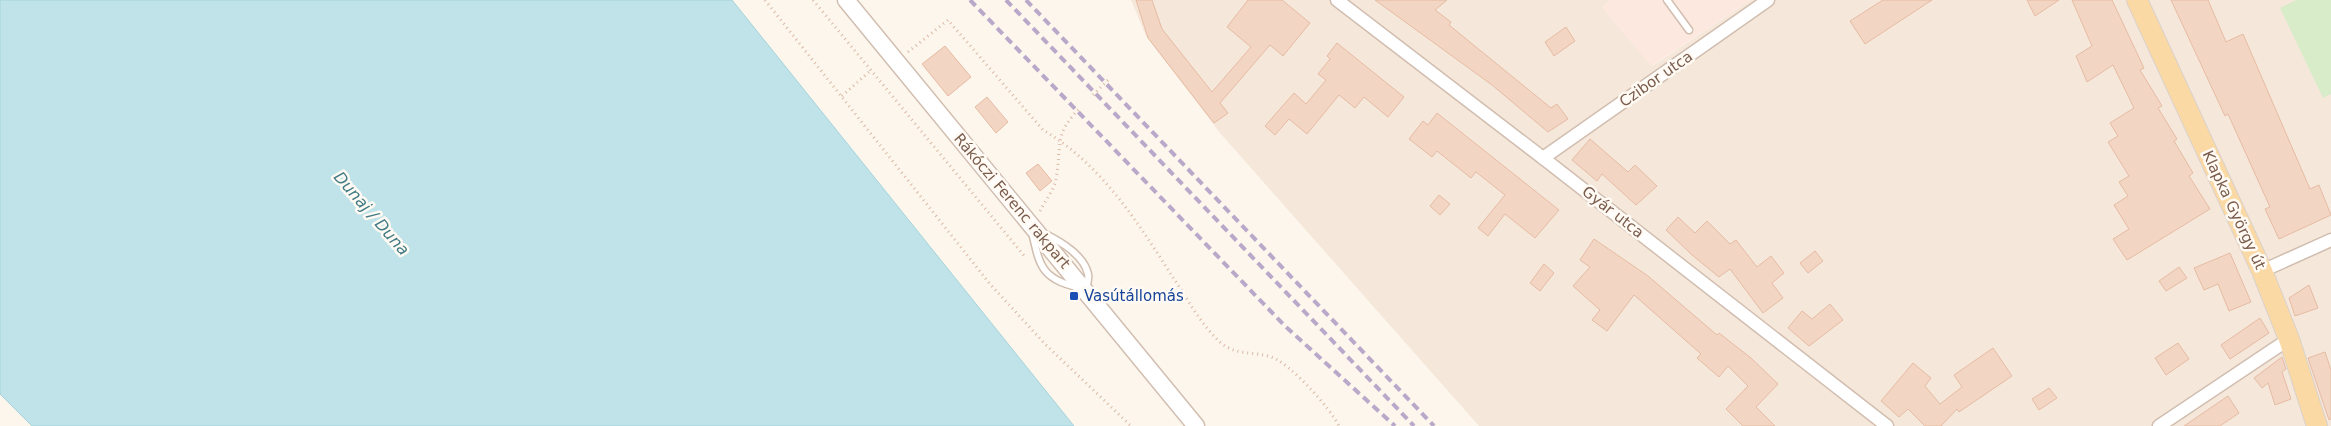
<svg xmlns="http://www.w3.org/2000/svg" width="2331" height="426" font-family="'DejaVu Sans',sans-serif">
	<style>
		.residential { fill: #f5e8da }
		.commercial { fill: #fde8e0 }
		.green { fill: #d8ecc9 }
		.water { fill: #bfe3e8; stroke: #a5d3da }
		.building { fill: #f3d5c3; stroke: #e6bba3 }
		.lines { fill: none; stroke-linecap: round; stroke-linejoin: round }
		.service-casing { stroke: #d1beb0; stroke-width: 9 }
		.minor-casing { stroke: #d1beb0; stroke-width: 15 }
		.tertiary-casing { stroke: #d1beb0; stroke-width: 19 }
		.primary-casing { stroke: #dad1cd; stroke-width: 22 }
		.path { stroke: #d9b8a5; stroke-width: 3; stroke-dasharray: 1 4; stroke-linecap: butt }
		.service { stroke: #fff; stroke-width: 6 }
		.minor { stroke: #fff; stroke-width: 12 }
		.tertiary { stroke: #fff; stroke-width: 16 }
		.primary { stroke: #fbd9a5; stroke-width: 20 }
		.rail { stroke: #b9a8c9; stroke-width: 4; stroke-dasharray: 8 5; stroke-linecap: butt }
		.transit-dot { fill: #1a4fb4; stroke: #fffaf3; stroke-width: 2 }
		.labels { text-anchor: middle; stroke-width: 5; stroke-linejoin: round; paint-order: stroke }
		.street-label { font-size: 15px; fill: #7a5c4d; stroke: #fffaf3 }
		.transit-label { font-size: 15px; fill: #164399; stroke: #fffaf3; text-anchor: start }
		.water-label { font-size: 16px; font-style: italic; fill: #437c86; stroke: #fffaf3 }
	</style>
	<rect width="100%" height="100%" fill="#fdf6ec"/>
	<!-- residential -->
	<polygon class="residential" points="1131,0 1611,0 1602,7 1652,66 1751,0 2331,0 2331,426 1479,426 1220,133 1146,36"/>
	<!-- commercial -->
	<polygon class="commercial" points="1611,0 1751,0 1651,66 1602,7"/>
	<!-- green -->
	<polygon class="green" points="2296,0 2331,0 2331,94 2323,98 2280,8"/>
	<!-- water -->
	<polygon class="water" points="0,0 732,0 1074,426 32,426 0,394"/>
	<!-- building -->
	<g class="building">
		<polygon points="1136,0 1152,0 1162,29 1212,92 1251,47 1227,27 1248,0 1282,0 1310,23 1283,56 1270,45 1220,103 1228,113 1214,123 1148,38"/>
		<polygon points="1375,0 1447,0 1435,10 1451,22 1449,25 1551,108 1557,104 1568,119 1548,132 1492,85"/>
		<polygon points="1883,0 1932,0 1865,44 1850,21"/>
		<polygon points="2027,0 2059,0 2035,16"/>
		<polygon points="2072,0 2112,0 2144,68 2140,70 2162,106 2158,108 2177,139 2174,141 2193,173 2189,176 2210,209 2127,260 2113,239 2129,229 2114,205 2128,196 2119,182 2129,176 2108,142 2118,136 2110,123 2134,108 2113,65 2087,82 2076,56 2092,46"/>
		<polygon points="2171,0 2208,0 2226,42 2243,34 2310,189 2319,185 2331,215 2279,239 2265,209 2270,207 2228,114 2225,116"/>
		<polygon points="1566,27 1575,41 1554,56 1545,42"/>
		<polygon points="1337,43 1404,97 1388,117 1364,97 1355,108 1339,95 1307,134 1289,119 1275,135 1265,126 1294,93 1306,104 1326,80 1318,74 1330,59 1327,56"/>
		<polygon points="945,46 971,77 948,96 922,64"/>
		<polygon points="987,97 1008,122 996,133 975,107"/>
		<polygon points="1437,113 1559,210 1535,238 1505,214 1488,236 1478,228 1505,195 1476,172 1471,178 1437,151 1432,157 1409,139 1423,121 1428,125"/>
		<polygon points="1590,139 1628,172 1635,165 1657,186 1636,205 1602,174 1597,181 1572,160"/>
		<polygon points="1038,164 1052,181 1040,191 1026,173"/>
		<polygon points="1439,195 1450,204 1440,215 1430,206"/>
		<polygon points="1678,217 1695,233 1707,221 1730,244 1736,240 1757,267 1771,256 1784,273 1772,283 1783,298 1763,313 1730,269 1719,277 1692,255 1666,230"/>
		<polygon points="1594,239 1648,276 1717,335 1719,333 1751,358 1778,384 1756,407 1775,426 1743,426 1726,409 1748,386 1728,366 1719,377 1697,358 1701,354 1634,295 1607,331 1592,320 1600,310 1573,286 1590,267 1580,260"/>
		<polygon points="1815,251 1823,261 1808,273 1800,263"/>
		<polygon points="2230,253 2251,302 2229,311 2218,284 2204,290 2194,268"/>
		<polygon points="1544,264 1554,273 1540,291 1530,283"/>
		<polygon points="2179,267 2187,278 2166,291 2159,281"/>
		<polygon points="2309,285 2318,308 2295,316 2289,298"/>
		<polygon points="1830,304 1843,320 1809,346 1788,328 1802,311 1812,319"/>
		<polygon points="2260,318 2269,333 2230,359 2221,345"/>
		<polygon points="2178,343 2189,359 2166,375 2155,358"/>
		<polygon points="1993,348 2012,376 1959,412 1957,409 1941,426 1925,426 1908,409 1899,417 1881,401 1913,363 1931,378 1925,386 1940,404 1962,387 1954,375"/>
		<polygon points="2325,352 2331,370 2331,419 2329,420 2308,358"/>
		<polygon points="2282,357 2286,369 2282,372 2291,399 2275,405 2268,383 2262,388 2254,378"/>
		<polygon points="2049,388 2057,398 2039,410 2032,399"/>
		<polygon points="2228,396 2239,413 2220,426 2184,426"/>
	</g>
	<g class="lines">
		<defs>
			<g id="service">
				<polyline points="1667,0 1689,30"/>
				<path d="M1031,227C1050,236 1083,251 1088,274C1089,278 1087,285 1086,289C1041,280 1040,269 1031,227Z"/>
			</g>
			<g id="minor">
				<polyline points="1337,0 1543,158 1887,426"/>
				<polyline points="1543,158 1768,0"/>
				<polyline points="2262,271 2331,240"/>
				<polyline points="2159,426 2289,339"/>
			</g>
			<polyline id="tertiary" points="846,0 1196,426"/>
			<polyline id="primary" points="2137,0 2262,271 2289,339 2317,426"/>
		</defs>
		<!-- service casing -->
		<use href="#service" class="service-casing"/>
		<!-- minor casing -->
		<use href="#minor" class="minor-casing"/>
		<!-- tertiary casing -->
		<use href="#tertiary" class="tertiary-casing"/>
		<!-- primary casing -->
		<use href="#primary" class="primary-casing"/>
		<!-- path -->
		<g class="path">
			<polyline points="765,0 990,284 1045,344 1131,426"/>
			<polyline points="813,0 1026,258"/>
			<path d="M908,52L948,20L1043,130C1101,164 1137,221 1172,276C1187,298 1201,325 1221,343C1237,356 1253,351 1271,357C1289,362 1331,409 1339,426"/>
			<polyline points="1093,95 1108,80"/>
			<polyline points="842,96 870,71"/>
			<path d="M1040,211C1045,201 1054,190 1056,179C1062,146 1053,134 1081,107"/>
		</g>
		<!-- service -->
		<use href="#service" class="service"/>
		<!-- minor -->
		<use href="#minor" class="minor"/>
		<!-- tertiary -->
		<use href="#tertiary" class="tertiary"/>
		<!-- primary -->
		<use href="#primary" class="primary"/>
		<!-- rail -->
		<g class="rail">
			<polyline points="970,0 1285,326 1395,426"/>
			<polyline points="1006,0 1414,426"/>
			<polyline points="1026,0 1434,426"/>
		</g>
	</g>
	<!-- markers -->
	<rect class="transit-dot" x="1069" y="291" width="10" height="10" rx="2.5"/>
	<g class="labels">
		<!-- street labels -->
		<g class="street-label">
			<text transform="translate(1656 79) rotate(-35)" y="5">Czibor utca</text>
			<text transform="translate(1012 201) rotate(50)" y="5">Rákóczi Ferenc rakpart</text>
			<text transform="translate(2234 210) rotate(65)" y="5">Klapka György út</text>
			<text transform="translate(1613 212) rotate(38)" y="5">Gyár utca</text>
		</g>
		<!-- transit labels -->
		<g class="transit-label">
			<text x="1084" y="301">Vasútállomás</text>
		</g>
		<!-- water labels -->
		<g class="water-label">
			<text transform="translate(372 213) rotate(49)" y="6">Dunaj / Duna</text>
		</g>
	</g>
</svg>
